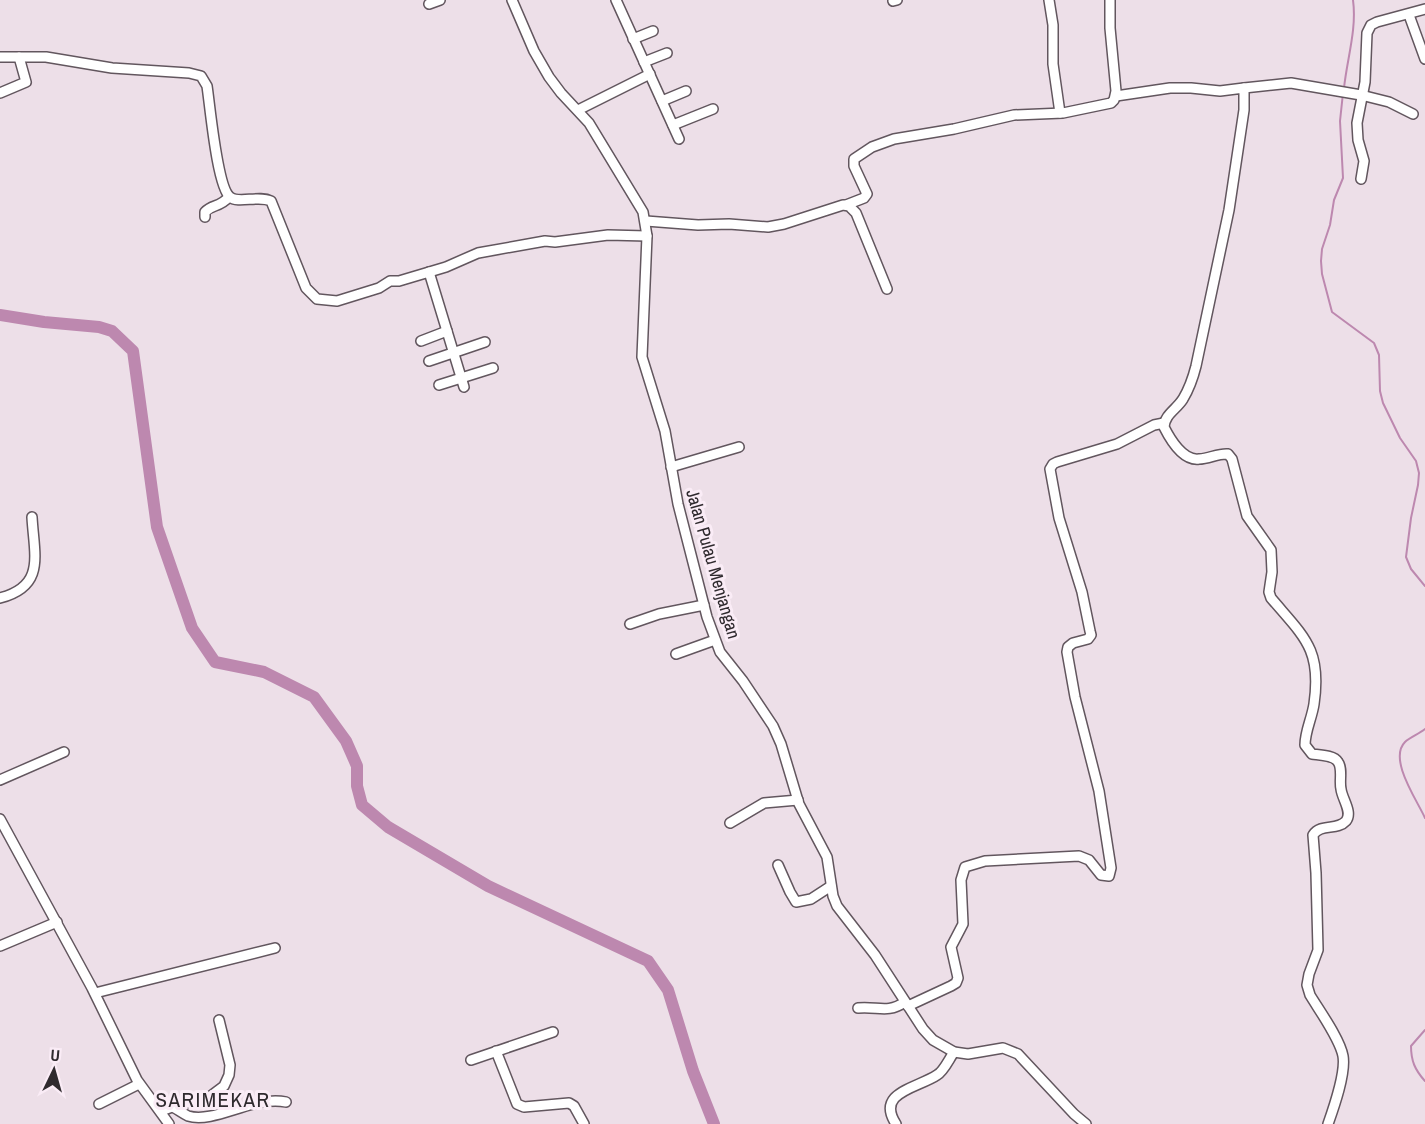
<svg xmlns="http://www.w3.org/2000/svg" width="1425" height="1124" font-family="'Archivo Narrow',sans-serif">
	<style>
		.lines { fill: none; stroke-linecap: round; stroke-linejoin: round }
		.stream { stroke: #bd88af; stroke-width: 2 }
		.river { stroke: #bd88af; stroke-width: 12 }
		.minor-casing { stroke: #62565e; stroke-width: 12 }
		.minor { stroke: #fff; stroke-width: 9 }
		.labels { text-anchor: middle; stroke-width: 6; stroke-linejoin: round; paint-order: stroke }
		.street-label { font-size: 18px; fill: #2f2a2e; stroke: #faecf6 }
		.quarter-label { font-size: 21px; letter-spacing: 1.5px; fill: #2f2a2e; stroke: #faecf6 }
	</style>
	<rect width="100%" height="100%" fill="#eddfe8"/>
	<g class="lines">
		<!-- stream -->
		<g class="stream">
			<path d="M1344,88C1347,59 1357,29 1353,0"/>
			<polyline points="1343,93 1340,121 1343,178 1334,200 1330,225 1322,249 1321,261 1322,274 1332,312 1374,343 1379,355 1380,391 1383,403 1400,438 1416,461 1419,473 1418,485 1411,518 1406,557 1411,569 1425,586"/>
			<path d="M1425,729C1419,734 1410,737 1405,742C1388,759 1417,800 1425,818"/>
			<path d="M1425,1030L1411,1046C1411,1061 1415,1070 1425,1081"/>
		</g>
		<!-- river -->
		<polyline class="river" points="0,315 44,322 99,327 112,331 133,351 157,527 192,628 215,662 264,672 314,697 346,741 357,766 357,786 362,805 388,827 488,886 648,961 668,990 693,1071 714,1124"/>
		<defs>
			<g id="minor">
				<polyline points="512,0 534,51 549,77 561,93 589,123 643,212 647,236 642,357 665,431 678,504 707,617 720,652 743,681 773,726 781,744 799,804 827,857 833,896 837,906 875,955 923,1029 933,1040 954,1052 968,1054 1003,1048 1018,1054 1074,1114 1086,1124"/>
				<polyline points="616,0 679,139"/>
				<polyline points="1049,0 1053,25 1053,64 1060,113"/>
				<polyline points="893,1 897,0"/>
				<polyline points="429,4 440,0"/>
				<polyline points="1409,15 1425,59"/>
				<polyline points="633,39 653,31"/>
				<path d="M0,57H46L112,68L189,73L201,76L207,86C210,105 217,187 230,197C238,204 259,195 271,201L306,288L317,299L337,301L379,288L390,281H399L446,267L478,253L545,241L555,242L608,235L647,236"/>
				<polyline points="644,62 667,53"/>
				<polyline points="1244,88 1291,83 1361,95 1389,102 1413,114"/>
				<polyline points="0,93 26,82 19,57"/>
				<path d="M1116,96L1170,88H1191L1220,91L1244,88V110L1229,210L1196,366C1193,378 1189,389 1183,399C1176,410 1165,414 1164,427C1170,439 1183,461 1199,459C1209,459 1218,453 1228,454L1232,459L1247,516L1271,550L1272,572L1269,592L1271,598C1304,637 1322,649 1314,704C1312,718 1305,731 1305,745L1312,754C1319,755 1334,755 1338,762C1343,769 1339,781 1341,789C1342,799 1353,812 1346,821C1337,831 1321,823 1313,835L1316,873L1318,950L1309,974L1307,985L1310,995C1319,1010 1340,1039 1343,1056C1346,1073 1334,1107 1328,1124"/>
				<polyline points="662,101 686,91"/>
				<polyline points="578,110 650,74"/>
				<polyline points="673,125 713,109"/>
				<polyline points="1361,179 1364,161 1358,140 1357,123 1365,82 1367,33 1371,25 1377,22 1425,9"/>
				<polyline points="846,205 864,198 867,194 854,166 854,159 872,147 894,139 954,129 1014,115 1063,113 1111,103 1114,100 1116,91 1110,28 1110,0"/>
				<path d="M205,217V212C212,204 219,208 229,197"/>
				<polyline points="646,221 698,225 729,224 768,227 784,224 843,205 849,206 856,213 887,289"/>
				<polyline points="429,272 464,387"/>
				<polyline points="421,341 447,331"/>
				<polyline points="429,361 485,342"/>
				<polyline points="439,385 493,368"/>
				<polyline points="671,467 739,447"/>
				<path d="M0,598C46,586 34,555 32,517"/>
				<polyline points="630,624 659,614 704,605"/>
				<polyline points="676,654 715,640"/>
				<polyline points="0,780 64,752"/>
				<polyline points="0,819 92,988 137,1080 169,1124"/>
				<polyline points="730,823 764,803 798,800"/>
				<polyline points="778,865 790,892 796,902 811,899 831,886"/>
				<polyline points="0,946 57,922"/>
				<polyline points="95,993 275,948"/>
				<polyline points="908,1006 951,986 956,983 958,978 951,947 963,924 961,880 965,867 985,861 1079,856 1089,860 1101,875 1109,876 1111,868 1099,791 1075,697 1067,652 1068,647 1073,643 1088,639 1091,635 1090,631 1082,592 1059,518 1050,469 1053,464 1057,462 1117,444 1154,425 1164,423"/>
				<path d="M858,1008C878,1006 887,1014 905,1002"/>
				<polyline points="496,1051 517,1104 524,1107 569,1103 574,1106 584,1124"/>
				<polyline points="471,1060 553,1032"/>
				<polyline points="99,1104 139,1084"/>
				<path d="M171,1106C177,1109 182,1113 188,1116C215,1124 254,1095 286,1102"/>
				<polyline points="161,1111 183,1103 204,1101 224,1086 229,1075 230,1065 219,1020"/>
				<path d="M896,1124C875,1092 918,1088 937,1075C944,1071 949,1059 954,1052"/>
			</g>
		</defs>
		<!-- minor casing -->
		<use href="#minor" class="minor-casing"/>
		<!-- minor -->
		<use href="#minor" class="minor"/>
	</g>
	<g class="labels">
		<!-- street labels -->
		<g class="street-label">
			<text transform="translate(713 564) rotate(74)" y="6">Jalan Pulau Menjangan</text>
		</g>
		<!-- quarter labels -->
		<g class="quarter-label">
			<text x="213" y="1107">SARIMEKAR</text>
		</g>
	</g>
	<!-- north arrow -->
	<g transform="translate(54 1070) rotate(5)" stroke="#faecf6" stroke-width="4.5" paint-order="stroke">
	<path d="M0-4.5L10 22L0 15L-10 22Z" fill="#2f2a2e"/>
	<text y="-9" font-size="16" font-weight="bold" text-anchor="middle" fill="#2f2a2e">U</text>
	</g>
</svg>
